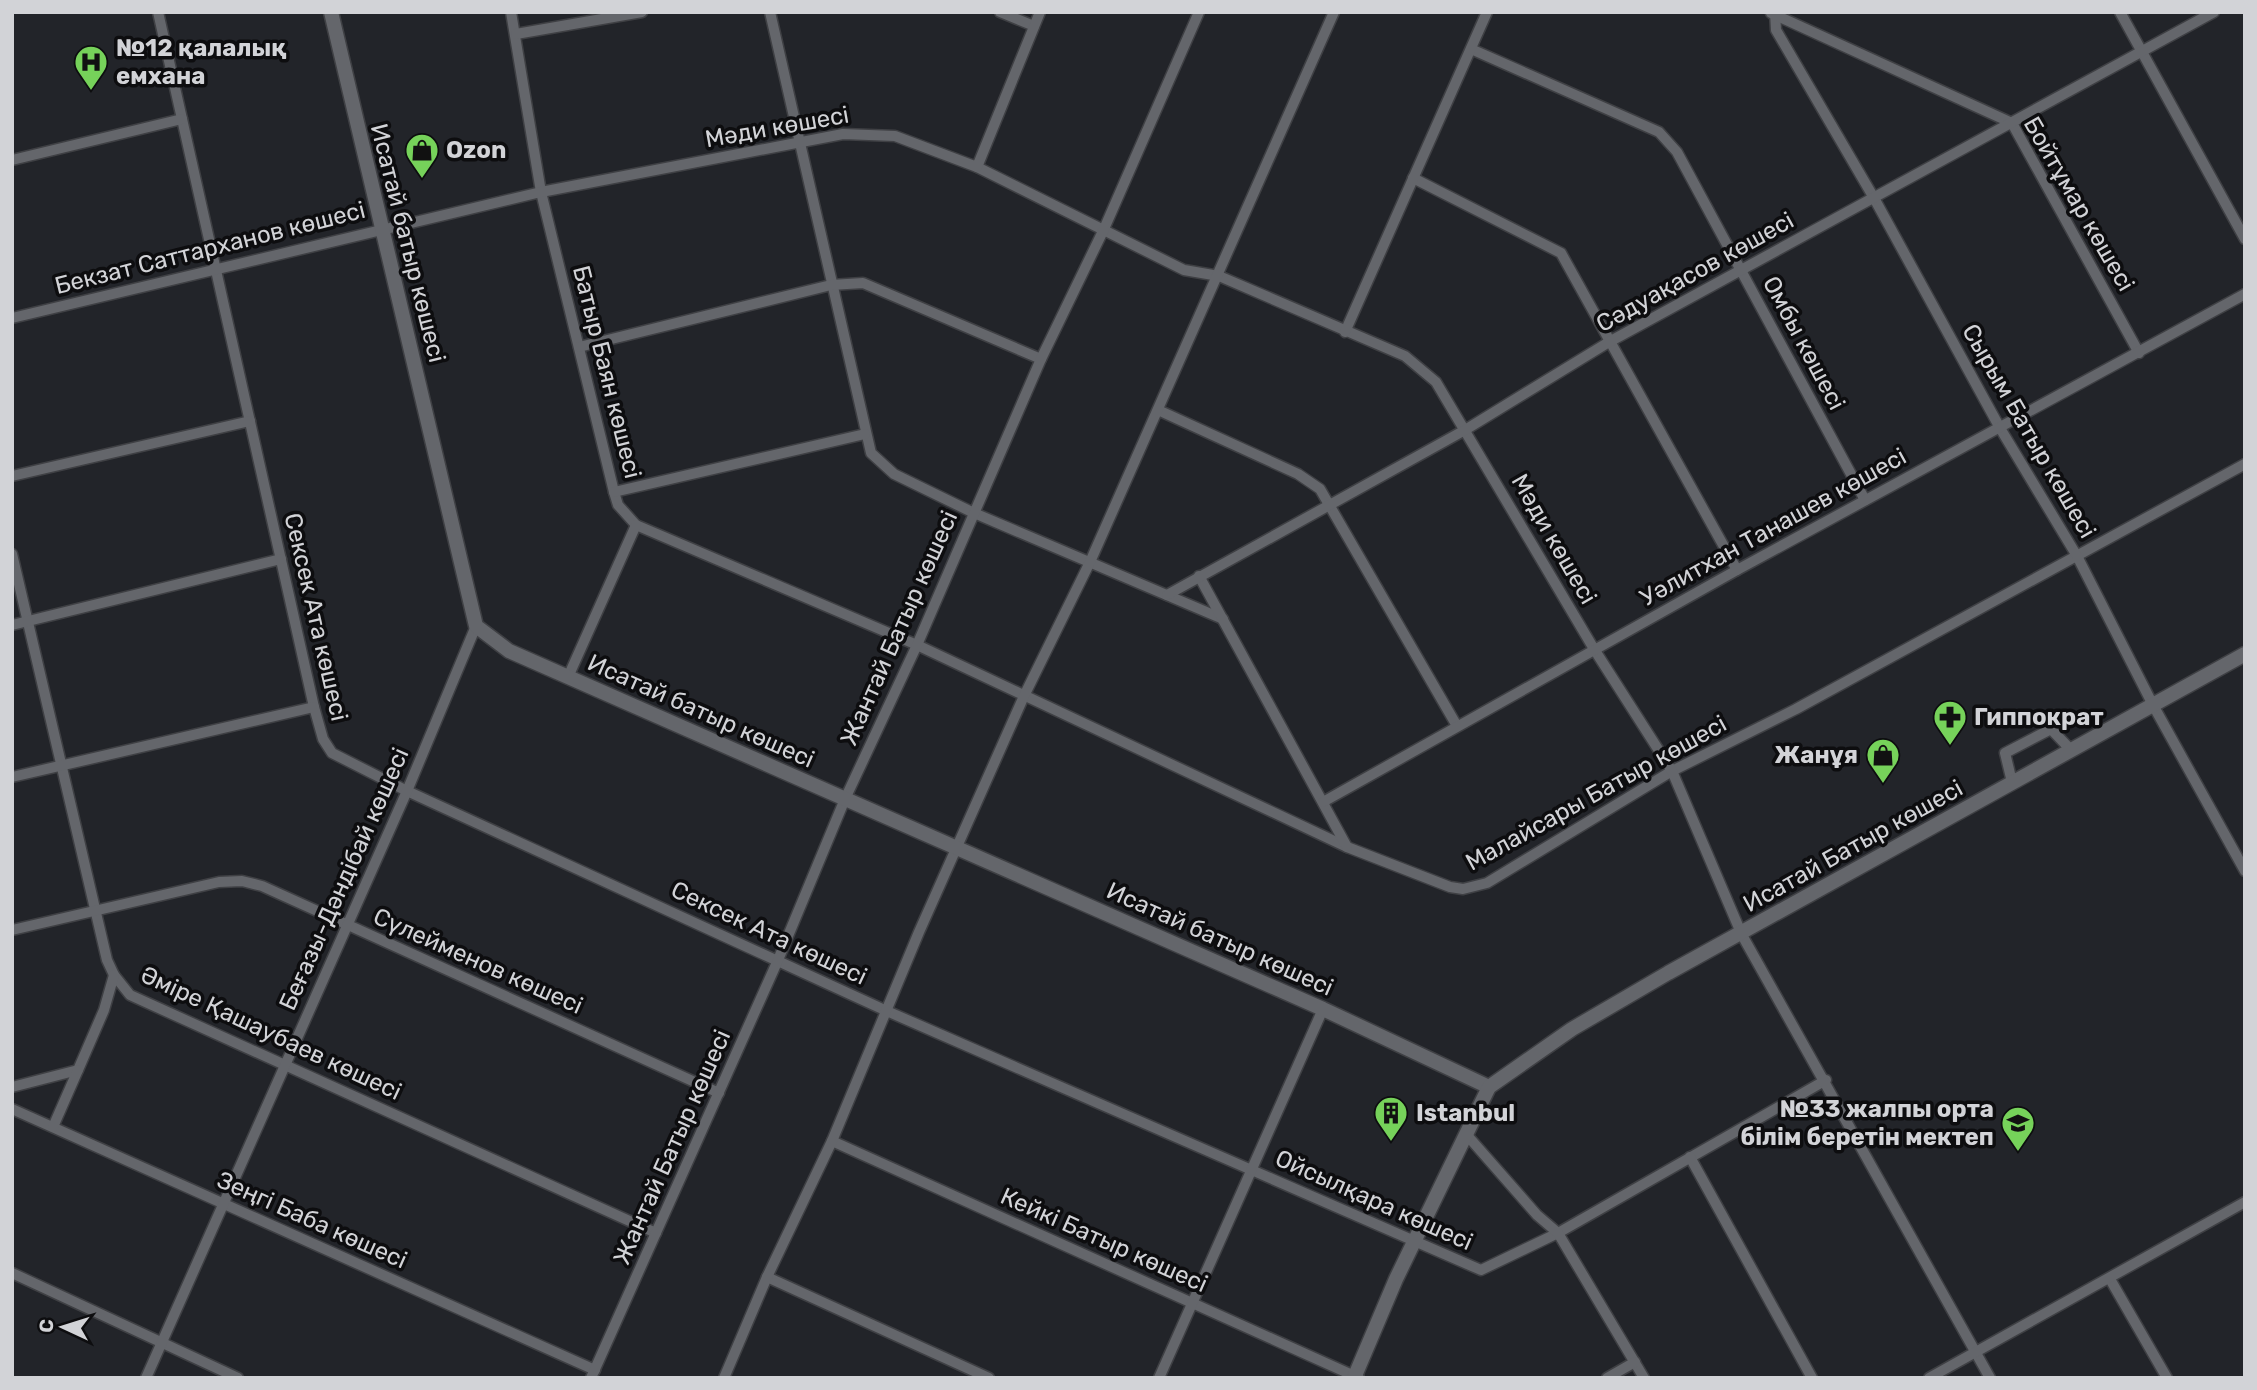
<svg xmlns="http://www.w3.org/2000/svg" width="2257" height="1390" font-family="Rubik,sans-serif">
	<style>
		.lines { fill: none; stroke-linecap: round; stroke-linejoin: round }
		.minor-casing { stroke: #3f4044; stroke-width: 13 }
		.tertiary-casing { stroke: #3f4044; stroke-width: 17 }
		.minor { stroke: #64666b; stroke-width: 10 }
		.tertiary { stroke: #64666b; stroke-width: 14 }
		.labels { text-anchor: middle; stroke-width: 7; stroke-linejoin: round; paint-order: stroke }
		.poi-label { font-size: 24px; font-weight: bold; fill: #d2d3d7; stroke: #0d0d0f; text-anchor: start }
		.street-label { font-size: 24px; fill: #d2d3d7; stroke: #0d0d0f }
	</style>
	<rect width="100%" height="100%" fill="#222429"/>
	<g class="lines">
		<defs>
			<g id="minor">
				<polyline points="158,12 314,707 323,739 332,753 407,791 889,1012 1481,1270 1558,1233 1826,1080"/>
				<polyline points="511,12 541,192 614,492 618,505 636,525 917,645 1347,847 1450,887 1463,889 1487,883 1672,771 1796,709 2245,464"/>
				<polyline points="770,12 871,453 894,474 974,513 1223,619"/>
				<polyline points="1000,12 1034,26"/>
				<polyline points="1775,12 1776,30 1874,198 2000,428 2077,556 2153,705 2245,871"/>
				<polyline points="2120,12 2245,239"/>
				<polyline points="1771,13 2012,123 2139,353"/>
				<polyline points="516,34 642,12"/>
				<polyline points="1471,49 1659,132 1677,152 1865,500"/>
				<polyline points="12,160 182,119"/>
				<polyline points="977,167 1184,270 1219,276 1405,356 1436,382 1594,649 1672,771 1742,935 1990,1378"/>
				<polyline points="1413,178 1561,253 1737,570"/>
				<polyline points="12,318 541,192 843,134 895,136 977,167 1040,12"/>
				<polyline points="1345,332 1487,12"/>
				<polyline points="579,347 831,285 863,283 1041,359"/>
				<polyline points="1158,410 1298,474 1320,489 1457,726"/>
				<polyline points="12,476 250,421"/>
				<polyline points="614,492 865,434"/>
				<polyline points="12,554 107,960 114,975 130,995 656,1233"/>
				<polyline points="1199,576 1347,847"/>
				<polyline points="1167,595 1465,430 1609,342 2214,12"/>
				<polyline points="12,625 281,559"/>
				<polyline points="568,677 636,525"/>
				<polyline points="12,777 314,707"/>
				<polyline points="2012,782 2005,753 2051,729 2071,750"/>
				<polyline points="1323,802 1737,570 2245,294"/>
				<polyline points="12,930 219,882 242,881 262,886 719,1093"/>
				<polyline points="12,1087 78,1070 104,1010 114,975"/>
				<polyline points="12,1109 595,1370"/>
				<polyline points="53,1127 78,1070"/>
				<polyline points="1466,1134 1537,1215 1558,1233 1644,1378"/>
				<polyline points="832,1141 1359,1378"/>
				<polyline points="1690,1157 1812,1378"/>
				<polyline points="12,1273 238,1378"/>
				<polyline points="767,1277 989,1378"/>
				<polyline points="2110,1279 2167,1378"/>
				<polyline points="146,1378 407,791 476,626"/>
				<polyline points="591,1378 778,960 845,799 917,645 1041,359 1104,229 1199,12"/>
				<polyline points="724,1378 767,1277 832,1141 919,932 1024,696 1090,562 1334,12"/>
				<polyline points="1159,1378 1323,1009"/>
				<polyline points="1607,1378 1635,1362"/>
				<polyline points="1929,1378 2245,1202"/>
			</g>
			<g id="tertiary">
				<polyline points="331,12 476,626 509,651 1323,1009 1489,1087"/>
				<polyline points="1354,1378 1396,1279 1489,1087 1572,1029 1668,973 2245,654"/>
			</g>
		</defs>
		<!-- minor casing -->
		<use href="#minor" class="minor-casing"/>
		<!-- tertiary casing -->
		<use href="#tertiary" class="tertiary-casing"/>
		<!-- minor -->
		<use href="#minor" class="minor"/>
		<!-- tertiary -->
		<use href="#tertiary" class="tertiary"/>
	</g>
	<!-- icons -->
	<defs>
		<symbol id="hospital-pin" viewBox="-11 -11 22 30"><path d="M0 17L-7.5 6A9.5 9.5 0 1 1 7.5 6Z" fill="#76d25a" stroke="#0d0d0f"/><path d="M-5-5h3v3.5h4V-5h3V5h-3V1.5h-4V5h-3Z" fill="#111"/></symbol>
		<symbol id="shop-pin" viewBox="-11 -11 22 30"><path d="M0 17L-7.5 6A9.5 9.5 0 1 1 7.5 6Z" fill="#76d25a" stroke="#0d0d0f"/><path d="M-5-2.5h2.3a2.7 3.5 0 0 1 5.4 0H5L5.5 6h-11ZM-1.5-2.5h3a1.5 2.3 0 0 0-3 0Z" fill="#111"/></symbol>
		<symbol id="pharmacy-pin" viewBox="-11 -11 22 30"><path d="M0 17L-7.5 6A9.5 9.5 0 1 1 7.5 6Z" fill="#76d25a" stroke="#0d0d0f"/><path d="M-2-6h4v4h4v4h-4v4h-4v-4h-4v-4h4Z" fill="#111"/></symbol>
		<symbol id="building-pin" viewBox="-11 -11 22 30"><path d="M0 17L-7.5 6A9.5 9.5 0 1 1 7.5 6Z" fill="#76d25a" stroke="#0d0d0f"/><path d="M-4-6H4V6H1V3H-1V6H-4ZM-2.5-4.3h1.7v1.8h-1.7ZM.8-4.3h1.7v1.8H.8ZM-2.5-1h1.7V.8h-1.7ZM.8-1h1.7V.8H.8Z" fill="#111"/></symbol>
		<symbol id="school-pin" viewBox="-11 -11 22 30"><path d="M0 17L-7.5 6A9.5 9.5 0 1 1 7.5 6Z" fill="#76d25a" stroke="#0d0d0f"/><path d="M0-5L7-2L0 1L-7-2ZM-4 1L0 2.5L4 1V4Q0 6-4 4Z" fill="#111"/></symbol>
	</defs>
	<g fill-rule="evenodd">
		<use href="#hospital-pin" x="72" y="43" width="38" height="52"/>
		<use href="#shop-pin" x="403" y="131" width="38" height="52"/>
		<use href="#pharmacy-pin" x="1931" y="698" width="38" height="52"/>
		<use href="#shop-pin" x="1864" y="736" width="38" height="52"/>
		<use href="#building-pin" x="1372" y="1094" width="38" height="52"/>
		<use href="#school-pin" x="1999" y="1104" width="38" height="52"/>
	</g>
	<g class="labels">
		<!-- poi labels -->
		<g class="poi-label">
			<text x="116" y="56">№12 қалалық<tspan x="116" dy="28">емхана</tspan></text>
			<text x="446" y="158">Ozon</text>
			<text x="1974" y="725">Гиппократ</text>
			<text x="1858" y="763" text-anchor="end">Жанұя</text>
			<text x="1994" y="1117" text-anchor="end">№33 жалпы орта<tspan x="1994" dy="28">білім беретін мектеп</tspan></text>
			<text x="1416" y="1121">Istanbul</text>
		</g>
		<!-- street labels -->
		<g class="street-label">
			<text transform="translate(777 127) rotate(-10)" y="8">Мәди көшесі</text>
			<text transform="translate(2079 204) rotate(60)" y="8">Бойтұмар көшесі</text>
			<text transform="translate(408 243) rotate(76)" y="8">Исатай батыр көшесі</text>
			<text transform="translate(210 248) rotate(-14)" y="8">Бекзат Саттарханов көшесі</text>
			<text transform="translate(1695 272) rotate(-29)" y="8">Сәдуақасов көшесі</text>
			<text transform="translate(1804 343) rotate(62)" y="8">Омбы көшесі</text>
			<text transform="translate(607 372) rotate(76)" y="8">Батыр Баян көшесі</text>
			<text transform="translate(2029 431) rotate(60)" y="8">Сырым Батыр көшесі</text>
			<text transform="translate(1773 527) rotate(-29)" y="8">Уәлитхан Танашев көшесі</text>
			<text transform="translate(1554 539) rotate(60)" y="8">Мәди көшесі</text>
			<text transform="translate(316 617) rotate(77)" y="8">Сексек Ата көшесі</text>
			<text transform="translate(899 628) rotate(-66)" y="8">Жантай Батыр көшесі</text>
			<text transform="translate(701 711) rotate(24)" y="8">Исатай батыр көшесі</text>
			<text transform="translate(1596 793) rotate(-29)" y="8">Малайсары Батыр көшесі</text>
			<text transform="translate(1853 846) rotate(-29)" y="8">Исатай Батыр көшесі</text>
			<text transform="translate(344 879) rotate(-66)" y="8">Беғазы-Дәндібай көшесі</text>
			<text transform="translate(769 933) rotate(25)" y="8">Сексек Ата көшесі</text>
			<text transform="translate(1220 939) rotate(24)" y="8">Исатай батыр көшесі</text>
			<text transform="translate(478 961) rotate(24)" y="8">Сүлейменов көшесі</text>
			<text transform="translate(271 1033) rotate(25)" y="8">Әміре Қашаубаев көшесі</text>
			<text transform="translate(672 1147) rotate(-66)" y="8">Жантай Батыр көшесі</text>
			<text transform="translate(1374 1200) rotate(24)" y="8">Ойсылқара көшесі</text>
			<text transform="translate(312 1220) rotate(24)" y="8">Зеңгі Баба көшесі</text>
			<text transform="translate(1104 1240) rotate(24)" y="8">Кейкі Батыр көшесі</text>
		</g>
	</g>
	<!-- border -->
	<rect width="2257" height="1390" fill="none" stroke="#d2d3d7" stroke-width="28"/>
	<!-- north arrow -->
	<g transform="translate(63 1327) rotate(274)" stroke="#0d0d0f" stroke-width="5" paint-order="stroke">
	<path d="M0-5L12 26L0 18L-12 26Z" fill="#d2d3d7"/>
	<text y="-10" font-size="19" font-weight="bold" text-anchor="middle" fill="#d2d3d7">С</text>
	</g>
</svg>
